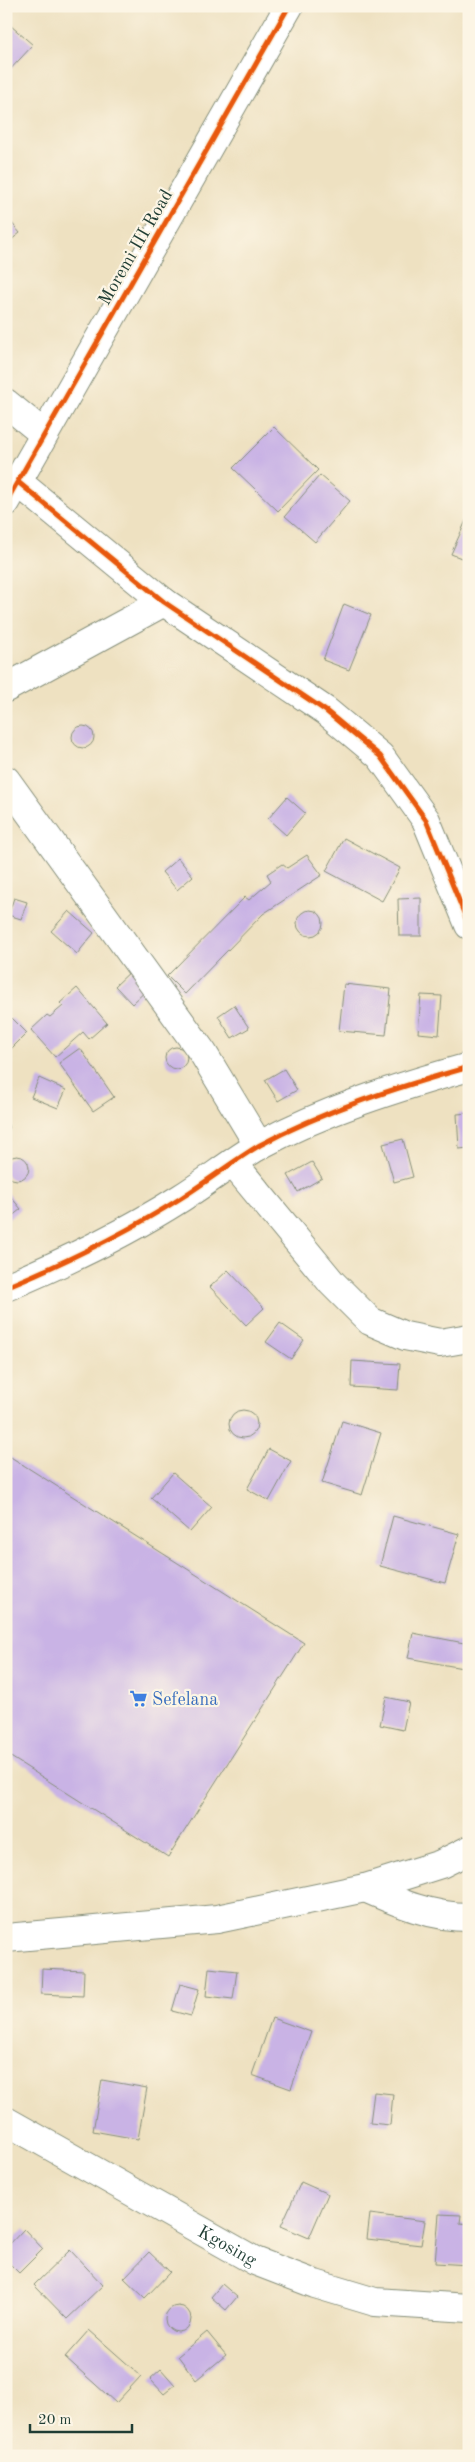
<svg xmlns="http://www.w3.org/2000/svg" width="475" height="2462" font-family="'Old Standard TT',serif">
	<style>
		.building { fill: #c9b3e5 }
		.lines { fill: none; stroke-linecap: round; stroke-linejoin: round }
		.minor-casing { stroke: #868f7a; stroke-width: 30 }
		.tertiary-casing { stroke: #868f7a; stroke-width: 30 }
		.minor { stroke: #fff; stroke-width: 28 }
		.tertiary { stroke: #fff; stroke-width: 28 }
		.cycleway-casing { stroke: #fcf5e5; stroke-width: 8 }
		.cycleway { stroke: #e8590c; stroke-width: 5 }
		.labels { text-anchor: middle; stroke-width: 4.5; stroke-linejoin: round; paint-order: stroke }
		.street-label { font-size: 18px; fill: #1f3d34; stroke: #fcf5e5 }
		.shop-label { font-size: 18px; fill: #366cbe; stroke: #fcf5e5; text-anchor: start }
	</style>
	<rect width="100%" height="100%" fill="#fcf5e5"/>
	<filter id="ink" filterUnits="userSpaceOnUse"><feTurbulence type="fractalNoise" baseFrequency=".02" numOctaves="2"/><feDisplacementMap in="SourceGraphic" scale="10" xChannelSelector="R" yChannelSelector="G"/><feConvolveMatrix kernelMatrix="1 2 1 2 8 2 1 2 1" color-interpolation-filters="sRGB"/></filter>
	<filter id="wash" filterUnits="userSpaceOnUse"><feTurbulence type="fractalNoise" baseFrequency=".0096" numOctaves="4" result="noise"/><feDisplacementMap in="SourceGraphic" scale="20" xChannelSelector="R" yChannelSelector="G"/><feGaussianBlur stdDeviation="1.12" result="paint"/><feColorMatrix in="noise" values="0 0 0 0 0 0 0 0 0 0 0 0 0 0 0 0 0 1.4 0 .05"/><feComposite in="paint" operator="in"/></filter>
	<g filter="url(#wash)">
		<rect width="100%" height="100%" fill="#eee1c1"/>
		<g id="blocks">
			<!-- building -->
			<g class="building">
				<polygon points="10,25 33,45 6,74 6,29"/>
				<polygon points="6,216 20,233 6,244"/>
				<polygon points="274,427 318,470 278,511 233,468"/>
				<polygon points="320,475 350,501 315,542 285,516"/>
				<polygon points="469,514 469,561 451,554"/>
				<polygon points="344,604 371,615 349,670 323,660"/>
				<circle cx="83" cy="737" r="11"/>
				<polygon points="287,797 305,813 286,835 268,819"/>
				<polygon points="344,838 400,868 382,901 326,871"/>
				<polygon points="307,855 322,875 263,914 185,994 167,976 245,897 249,900 271,881 267,874 282,864 287,868"/>
				<polygon points="178,858 193,876 177,890 162,872"/>
				<polygon points="14,898 27,902 21,919 8,915"/>
				<polygon points="421,898 421,936 399,936 398,899"/>
				<circle cx="310" cy="923" r="13"/>
				<polygon points="69,911 94,933 77,954 51,931"/>
				<polygon points="133,969 151,986 132,1004 115,986"/>
				<polygon points="344,984 391,989 386,1035 339,1031"/>
				<polygon points="77,988 107,1023 89,1039 83,1032 55,1057 31,1030 47,1015 50,1017 63,1006 60,1003"/>
				<polygon points="421,995 442,996 439,1035 418,1033"/>
				<polygon points="234,1005 249,1028 232,1038 218,1016"/>
				<polygon points="12,1018 27,1033 6,1054 6,1024"/>
				<circle cx="176" cy="1058" r="11"/>
				<polygon points="80,1048 114,1097 93,1111 59,1063"/>
				<polygon points="284,1069 297,1090 278,1101 265,1080"/>
				<polygon points="39,1078 66,1090 58,1108 31,1097"/>
				<polygon points="469,1113 469,1148 459,1149 457,1114"/>
				<polygon points="6,1118 9,1129 7,1136 6,1136"/>
				<polygon points="403,1139 413,1177 394,1182 383,1144"/>
				<circle cx="17" cy="1168" r="12"/>
				<polygon points="312,1162 322,1178 298,1192 288,1175"/>
				<polygon points="6,1191 21,1209 6,1221"/>
				<polygon points="228,1270 264,1308 246,1325 210,1287"/>
				<polygon points="280,1323 304,1340 291,1359 266,1342"/>
				<polygon points="352,1361 400,1364 398,1390 351,1387"/>
				<circle cx="243" cy="1424" r="14"/>
				<polygon points="342,1421 381,1433 362,1495 322,1483"/>
				<polygon points="269,1449 291,1461 269,1501 247,1489"/>
				<polygon points="6,1454 304,1643 168,1857 6,1754"/>
				<polygon points="173,1473 212,1507 190,1532 151,1498"/>
				<polygon points="393,1516 459,1534 445,1583 380,1566"/>
				<polygon points="413,1633 469,1644 468,1669 408,1658"/>
				<polygon points="386,1697 409,1702 403,1730 380,1725"/>
				<polygon points="209,1968 237,1971 233,1999 206,1996"/>
				<polygon points="42,1969 84,1971 83,1996 41,1994"/>
				<polygon points="180,1984 199,1989 191,2016 172,2011"/>
				<polygon points="272,2018 311,2032 291,2089 252,2075"/>
				<polygon points="102,2080 147,2088 138,2139 93,2131"/>
				<polygon points="374,2092 393,2094 390,2125 370,2123"/>
				<polygon points="301,2182 328,2194 309,2238 281,2226"/>
				<polygon points="370,2214 425,2221 421,2245 367,2239"/>
				<polygon points="439,2214 461,2215 460,2223 469,2224 469,2265 435,2263"/>
				<polygon points="24,2229 43,2249 19,2273 6,2260 6,2248"/>
				<polygon points="70,2250 103,2285 67,2319 34,2285"/>
				<polygon points="149,2252 170,2272 145,2298 124,2278"/>
				<polygon points="222,2284 237,2297 226,2310 211,2297"/>
				<circle cx="178" cy="2319" r="13"/>
				<polygon points="89,2330 141,2376 116,2403 65,2357"/>
				<polygon points="207,2332 226,2355 196,2380 178,2356"/>
				<polygon points="161,2369 175,2385 164,2394 150,2379"/>
			</g>
		</g>
	</g>
	<g filter="url(#ink)">
		<use href="#blocks" fill-opacity="0" stroke="#868f7a" stroke-width="1"/>
		<g class="lines">
			<defs>
				<g id="minor">
					<polyline points="6,403 44,434"/>
					<polyline points="18,482 164,602 326,711 380,756 426,820 469,925"/>
					<polyline points="6,688 164,602"/>
					<polyline points="6,780 203,1053 259,1146"/>
					<polyline points="233,1163 332,1283 370,1321 405,1336 440,1343 469,1338"/>
					<path d="M6,1287C66,1262 126,1233 181,1198C208,1181 233,1161 260,1145C325,1110 398,1087 469,1067"/>
					<path d="M365,1888C399,1903 431,1917 469,1917"/>
					<polyline points="6,1938 217,1919 365,1888 441,1864 469,1850"/>
					<path id="s1" d="M6,2121L255,2261L315,2284L375,2302L469,2308"/>
				</g>
				<polyline id="tertiary" points="6,502 289,6"/>
			</defs>
			<!-- minor casing -->
			<use href="#minor" class="minor-casing"/>
			<!-- tertiary casing -->
			<use href="#tertiary" class="tertiary-casing"/>
			<!-- minor -->
			<use href="#minor" class="minor"/>
			<!-- tertiary -->
			<use href="#tertiary" class="tertiary"/>
			<defs>
				<g id="cycleway">
					<polyline points="18,482 164,602 326,711 380,756 426,820 469,925"/>
					<polyline points="6,502 289,6"/>
					<path d="M6,1287C66,1262 126,1233 181,1198C208,1181 233,1161 260,1145C325,1110 398,1087 469,1067"/>
				</g>
			</defs>
			<!-- cycleway casing -->
			<use href="#cycleway" class="cycleway-casing"/>
			<!-- cycleway -->
			<use href="#cycleway" class="cycleway"/>
		</g>
	</g>
	<!-- icons -->
	<defs>
		<symbol id="supermarket-bare" viewBox="-9 -9 18 18"><path d="M-6-5.5h2.5l.6 2H6L4.5 2H-2.5L-4.4-4H-6ZM-1.5 3.2a1.3 1.3 0 1 0 .1 0ZM3 3.2a1.3 1.3 0 1 0 .1 0Z" fill="#3f7fe0" stroke="#fcf5e5" stroke-width="2.5" paint-order="stroke"/></symbol>
	</defs>
	<g fill-rule="evenodd">
		<use href="#supermarket-bare" x="126" y="1686" width="25" height="25"/>
	</g>
	<g class="labels">
		<!-- street labels -->
		<g class="street-label">
			<text transform="translate(135 247) rotate(-60)" y="6">Moremi III Road</text>
			<text dy="6" stroke="none"><textPath href="#s1" startOffset="254">Kgosing</textPath></text>
		</g>
		<!-- shop labels -->
		<g class="shop-label">
			<text x="152" y="1705">Sefelana</text>
		</g>
	</g>
	<!-- margin -->
	<rect width="475" height="2462" fill="none" stroke="#fcf5e5" stroke-width="25"/>
	<!-- scale -->
	<path d="M30 2424v8h102v-8" fill="none" stroke="#1f3d34" stroke-width="2.5"/>
	<text x="38" y="2424" font-size="15" fill="#1f3d34" stroke="#fcf5e5" stroke-width="4" paint-order="stroke">20 m</text>
</svg>
